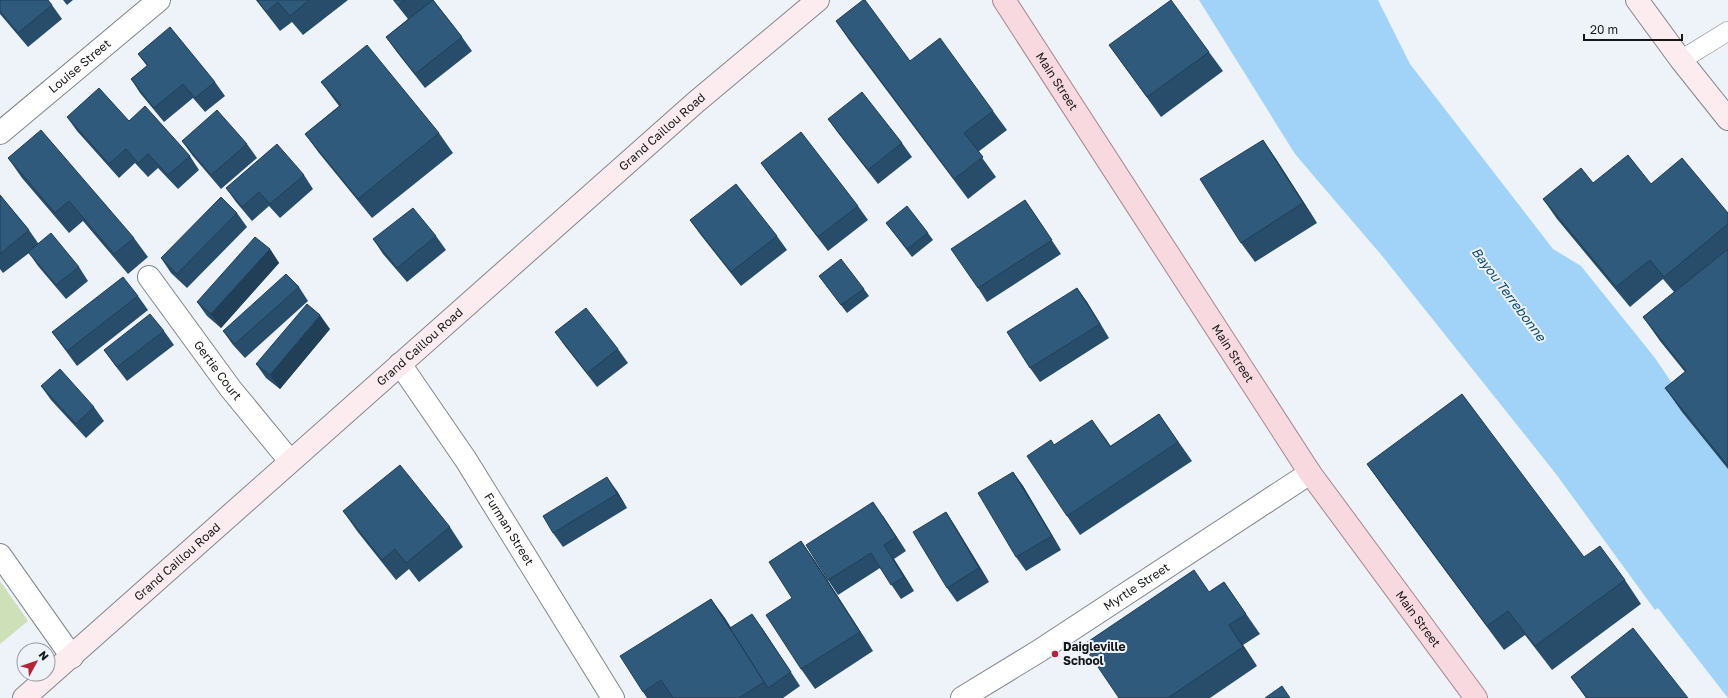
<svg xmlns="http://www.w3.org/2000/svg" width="1728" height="698" font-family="'Golos Text',sans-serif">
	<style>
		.green { fill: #cee0b8 }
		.water { fill: #a1d3f9 }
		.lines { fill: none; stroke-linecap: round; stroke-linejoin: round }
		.lane-casing { stroke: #80858a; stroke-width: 20 }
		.street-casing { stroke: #80858a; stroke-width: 24 }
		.secondary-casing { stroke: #80858a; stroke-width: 24 }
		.primary-casing { stroke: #a6858c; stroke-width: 24 }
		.lane { stroke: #fff; stroke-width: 19 }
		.street { stroke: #fff; stroke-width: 22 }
		.secondary { stroke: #fcecef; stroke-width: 22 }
		.primary { stroke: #f8d9df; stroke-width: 22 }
		.wall { fill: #284d6b }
		.shaded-wall { fill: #213f57 }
		.building { fill: #2f5a7c; stroke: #213f57 }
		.poi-dot { fill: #b52339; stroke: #edf3f9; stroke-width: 1.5 }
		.labels { text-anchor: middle; stroke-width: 4; stroke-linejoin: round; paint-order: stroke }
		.street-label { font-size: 12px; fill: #151719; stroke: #edf3f9 }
		.poi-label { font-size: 12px; font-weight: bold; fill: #151719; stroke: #edf3f9; text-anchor: start }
		.water-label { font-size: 13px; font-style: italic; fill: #134c70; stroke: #edf3f9 }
	</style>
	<rect width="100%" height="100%" fill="#edf3f9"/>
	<!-- green -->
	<polygon class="green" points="0,581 28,621 0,644"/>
	<!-- water -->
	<polygon class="water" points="1199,0 1378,0 1410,64 1553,249 1581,266 1655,358 1728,466 1728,698 1658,608 1655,610 1556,474 1383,257 1295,154"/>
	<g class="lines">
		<defs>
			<polyline id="lane" points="1681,60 1728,31"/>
			<g id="street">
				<path id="s1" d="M0,133L159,0"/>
				<path id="s2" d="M149,277L230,388L290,461"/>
				<path id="s3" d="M400,364L466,460L613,698"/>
				<polyline points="0,555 72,657"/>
				<path id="s4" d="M962,698L1039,651L1310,473"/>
			</g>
			<g id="secondary">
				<polyline points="1637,0 1681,60 1728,119"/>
				<path id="s5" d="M24,698L696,102L818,0"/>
			</g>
			<g id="primary">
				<path id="s6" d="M1004,0L1310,473L1476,698"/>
			</g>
		</defs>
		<!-- lane casing -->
		<use href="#lane" class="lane-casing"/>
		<!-- street casing -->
		<use href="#street" class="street-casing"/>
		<!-- secondary casing -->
		<use href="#secondary" class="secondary-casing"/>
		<!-- primary casing -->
		<use href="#primary" class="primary-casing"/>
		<!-- lane -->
		<use href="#lane" class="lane"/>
		<!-- street -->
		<use href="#street" class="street"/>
		<!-- secondary -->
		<use href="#secondary" class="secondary"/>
		<!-- primary -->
		<use href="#primary" class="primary"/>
	</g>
	<!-- wall -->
	<g class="wall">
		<polygon points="0,0 52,5 62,19 28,47 0,14"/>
		<polygon points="63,0 73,0 67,5"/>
		<polygon points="256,0 348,0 303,35 292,22 280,31"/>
		<polygon points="393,0 433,0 462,37 472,51 425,88 396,51 386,37 408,19"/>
		<polygon points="836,21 910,61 993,111 1007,130 978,152 996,177 968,199 849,40"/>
		<polygon points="1109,45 1209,52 1223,71 1161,117"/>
		<polygon points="138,54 215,82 225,96 205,112 193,98 164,122 140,93 131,79 147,66"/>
		<polygon points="321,82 439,133 453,153 372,218 319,153 305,134 339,106"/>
		<polygon points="67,117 129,121 190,156 199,170 178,189 158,168 148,177 135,163 119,178 77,131"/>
		<polygon points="828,119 902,143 912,157 878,184 838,133"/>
		<polygon points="1263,140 1276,159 1317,223 1255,262 1241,243"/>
		<polygon points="182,141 247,144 257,158 221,189 192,155"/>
		<polygon points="8,158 134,238 148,257 128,274 83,221 69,233 22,178"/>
		<polygon points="761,163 858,206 868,220 828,251 771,177"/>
		<polygon points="304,175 313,189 280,218 269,206 252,221 236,202 226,188"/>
		<polygon points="1593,183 1651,184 1728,213 1728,469 1682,412 1665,388 1685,372 1660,341 1643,317 1674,292 1663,279 1630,307 1557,219 1543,199"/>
		<polygon points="0,195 29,230 38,243 79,267 88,281 66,299 38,266 29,253 3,273 0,269"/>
		<polygon points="1025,200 1061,254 987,302 978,288"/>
		<polygon points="237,213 247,227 187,288 171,273 161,258"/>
		<polygon points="690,220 777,236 787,250 741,286 700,234"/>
		<polygon points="886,223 928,233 933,240 912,257"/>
		<polygon points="436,236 446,250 407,282 383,254 373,239"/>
		<polygon points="270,249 279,263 221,328 207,316 197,302"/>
		<polygon points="819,276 864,289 869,296 847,313"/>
		<polygon points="299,287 308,301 245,358 233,345 223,331"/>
		<polygon points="1077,288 1087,302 1109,338 1040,382 1030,368"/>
		<polygon points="138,296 148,310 77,366 52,332"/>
		<polygon points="330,329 280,389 266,378 256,364"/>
		<polygon points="164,331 174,345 127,381 114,364 104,350"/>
		<polygon points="555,332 618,349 628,363 597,387 565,346"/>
		<polygon points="41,386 94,407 104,421 86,438 51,400"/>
		<polygon points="1159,414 1192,461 1080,535 1067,516 1054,445 1110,446"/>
		<polygon points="1367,464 1584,557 1625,580 1641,604 1552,670 1525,635 1504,650 1384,488"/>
		<polygon points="1013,472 1023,486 1061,550 1026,571 1016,557"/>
		<polygon points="617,491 627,508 563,547 553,533"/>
		<polygon points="343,511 450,527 463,547 419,582 409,569 396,580 357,531"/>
		<polygon points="946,512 955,526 989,582 957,602 947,588"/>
		<polygon points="883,516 906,551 894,559 914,591 901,599 880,568 838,595 828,580"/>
		<polygon points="801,541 815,561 873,651 815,689 801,669 792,598"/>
		<polygon points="1224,582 1260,634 1243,645 1257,666 1210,698 1119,698 1210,592"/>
		<polygon points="711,599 730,627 762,628 800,686 783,698 647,698 643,692"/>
		<polygon points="1571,677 1688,698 1586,698"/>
	</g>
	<!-- shaded-wall -->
	<g class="shaded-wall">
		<polygon points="1263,140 1276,159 1317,223 1303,203"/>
		<polygon points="270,249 279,263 221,328 211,314"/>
		<polygon points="1077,288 1087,302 1109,338 1100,324"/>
		<polygon points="320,315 330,329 280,389 270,375"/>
		<polygon points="1092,420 1106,439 1124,466 1110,447"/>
		<polygon points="1013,472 1023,486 1061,550 1052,536"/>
		<polygon points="607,477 617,491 627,508 617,494"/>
		<polygon points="873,502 883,516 906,551 896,537"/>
		<polygon points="946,512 955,526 989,582 979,568"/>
		<polygon points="801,541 815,561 873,651 860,632"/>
		<polygon points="884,545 894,559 914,591 904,577"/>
		<polygon points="711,599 725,618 768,687 768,688"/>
		<polygon points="752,614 762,628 800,686 791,672"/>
		<polygon points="1229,625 1243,645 1257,666 1243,647"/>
	</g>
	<!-- building -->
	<g class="building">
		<polygon points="0,0 48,0 52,5 18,33 0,11"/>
		<polygon points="257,0 309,0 290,16 278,2 266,12"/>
		<polygon points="394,0 405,0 398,5"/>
		<polygon points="433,0 462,37 415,74 386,37"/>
		<polygon points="863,0 865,0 910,61 940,38 993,111 964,133 983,157 954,179 836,21"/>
		<polygon points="1171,0 1209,52 1147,97 1109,45"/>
		<polygon points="170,27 215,82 195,98 183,84 154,108 131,79 148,65 138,54"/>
		<polygon points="367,45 439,133 358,199 305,134 341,105 321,82"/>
		<polygon points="99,88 129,121 145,106 190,156 168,175 148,154 138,163 126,149 109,164 67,117"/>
		<polygon points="862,92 902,143 868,170 828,119"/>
		<polygon points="217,110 247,144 211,175 182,141"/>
		<polygon points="41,130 134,238 114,254 69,201 55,213 8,158"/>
		<polygon points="801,132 858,206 818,237 761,163"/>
		<polygon points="1263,140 1303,203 1241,243 1200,179"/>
		<polygon points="277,144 304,175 270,204 259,192 242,207 226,188"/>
		<polygon points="1628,155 1651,184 1682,158 1728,213 1728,224 1664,277 1650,260 1616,287 1543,199 1581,168 1593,183"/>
		<polygon points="736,184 777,236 731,272 690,220"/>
		<polygon points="0,195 29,230 0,254"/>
		<polygon points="221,197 237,213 177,274 161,258"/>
		<polygon points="1025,200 1052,240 978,288 951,249"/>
		<polygon points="907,206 928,233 907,249 886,223"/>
		<polygon points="413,208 436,236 397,268 373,239"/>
		<polygon points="51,233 79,267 56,285 28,252"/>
		<polygon points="255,237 270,249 211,314 197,302"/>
		<polygon points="1728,249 1728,466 1665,388 1686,371 1643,317"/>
		<polygon points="841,259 864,289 841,305 819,276"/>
		<polygon points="286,274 299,287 235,344 223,331"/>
		<polygon points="123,277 138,296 67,351 52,332"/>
		<polygon points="1077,288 1100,324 1030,368 1007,332"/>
		<polygon points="307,304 320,315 270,375 256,364"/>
		<polygon points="586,308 618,349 587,373 555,332"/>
		<polygon points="150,314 164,331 117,367 104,350"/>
		<polygon points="60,369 94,407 76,424 41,386"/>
		<polygon points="1462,394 1584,557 1600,546 1625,580 1535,646 1508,611 1487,626 1367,464"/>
		<polygon points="1159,414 1178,442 1067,516 1027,456 1051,440 1054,445 1092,420 1110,447"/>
		<polygon points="400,465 450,527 406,563 395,549 382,560 343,511"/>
		<polygon points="1013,472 1052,536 1016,557 978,493"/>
		<polygon points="607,477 617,494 553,533 543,516"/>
		<polygon points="873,502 896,537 884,545 904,577 891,585 871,553 828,580 806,545"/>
		<polygon points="946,512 979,568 947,588 913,532"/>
		<polygon points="801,541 860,632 801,669 766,615 792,598 769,562"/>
		<polygon points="1194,570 1209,592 1224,582 1246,614 1229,625 1243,647 1168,698 1119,698 1083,645"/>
		<polygon points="711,599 764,682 739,698 673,698 661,680 643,692 620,656"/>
		<polygon points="752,614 791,672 768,688 730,628"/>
		<polygon points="1633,628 1688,698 1587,698 1571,677"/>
		<polygon points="1282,686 1290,698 1265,698"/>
	</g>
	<!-- markers -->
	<circle class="poi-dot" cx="1055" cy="654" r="4"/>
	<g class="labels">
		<!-- street labels -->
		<g class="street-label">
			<text dy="4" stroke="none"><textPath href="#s1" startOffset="104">Louise Street</textPath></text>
			<text dy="4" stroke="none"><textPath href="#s6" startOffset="97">Main Street</textPath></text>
			<text dy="4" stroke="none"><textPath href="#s5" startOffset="853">Grand Caillou Road</textPath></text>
			<text dy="4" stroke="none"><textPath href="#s5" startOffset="529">Grand Caillou Road</textPath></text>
			<text dy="4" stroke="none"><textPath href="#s6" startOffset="421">Main Street</textPath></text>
			<text dy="4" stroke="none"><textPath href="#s2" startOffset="116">Gertie Court</textPath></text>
			<text dy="4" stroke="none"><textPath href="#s3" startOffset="198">Furman Street</textPath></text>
			<text dy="4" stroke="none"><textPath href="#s5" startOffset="205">Grand Caillou Road</textPath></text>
			<text dy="4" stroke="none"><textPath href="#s4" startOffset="207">Myrtle Street</textPath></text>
			<text dy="4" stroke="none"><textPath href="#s6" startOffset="745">Main Street</textPath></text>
		</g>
		<!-- poi labels -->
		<g class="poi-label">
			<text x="1063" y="651">Daigleville<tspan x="1063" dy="14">School</tspan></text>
		</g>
		<!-- water labels -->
		<g class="water-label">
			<text transform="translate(1509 294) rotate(53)" y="5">Bayou Terrebonne</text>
		</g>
	</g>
	<!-- north arrow -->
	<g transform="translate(36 662) rotate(50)"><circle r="19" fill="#edf3f9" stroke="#979b9f"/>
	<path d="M0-3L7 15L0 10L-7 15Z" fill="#b52339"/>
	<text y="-6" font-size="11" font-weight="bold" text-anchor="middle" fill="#151719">N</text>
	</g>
	<!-- scale -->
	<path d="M1584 34v6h98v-6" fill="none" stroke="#151719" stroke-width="2"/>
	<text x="1590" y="34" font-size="12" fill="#151719" stroke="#edf3f9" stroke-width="3" paint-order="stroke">20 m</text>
</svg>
